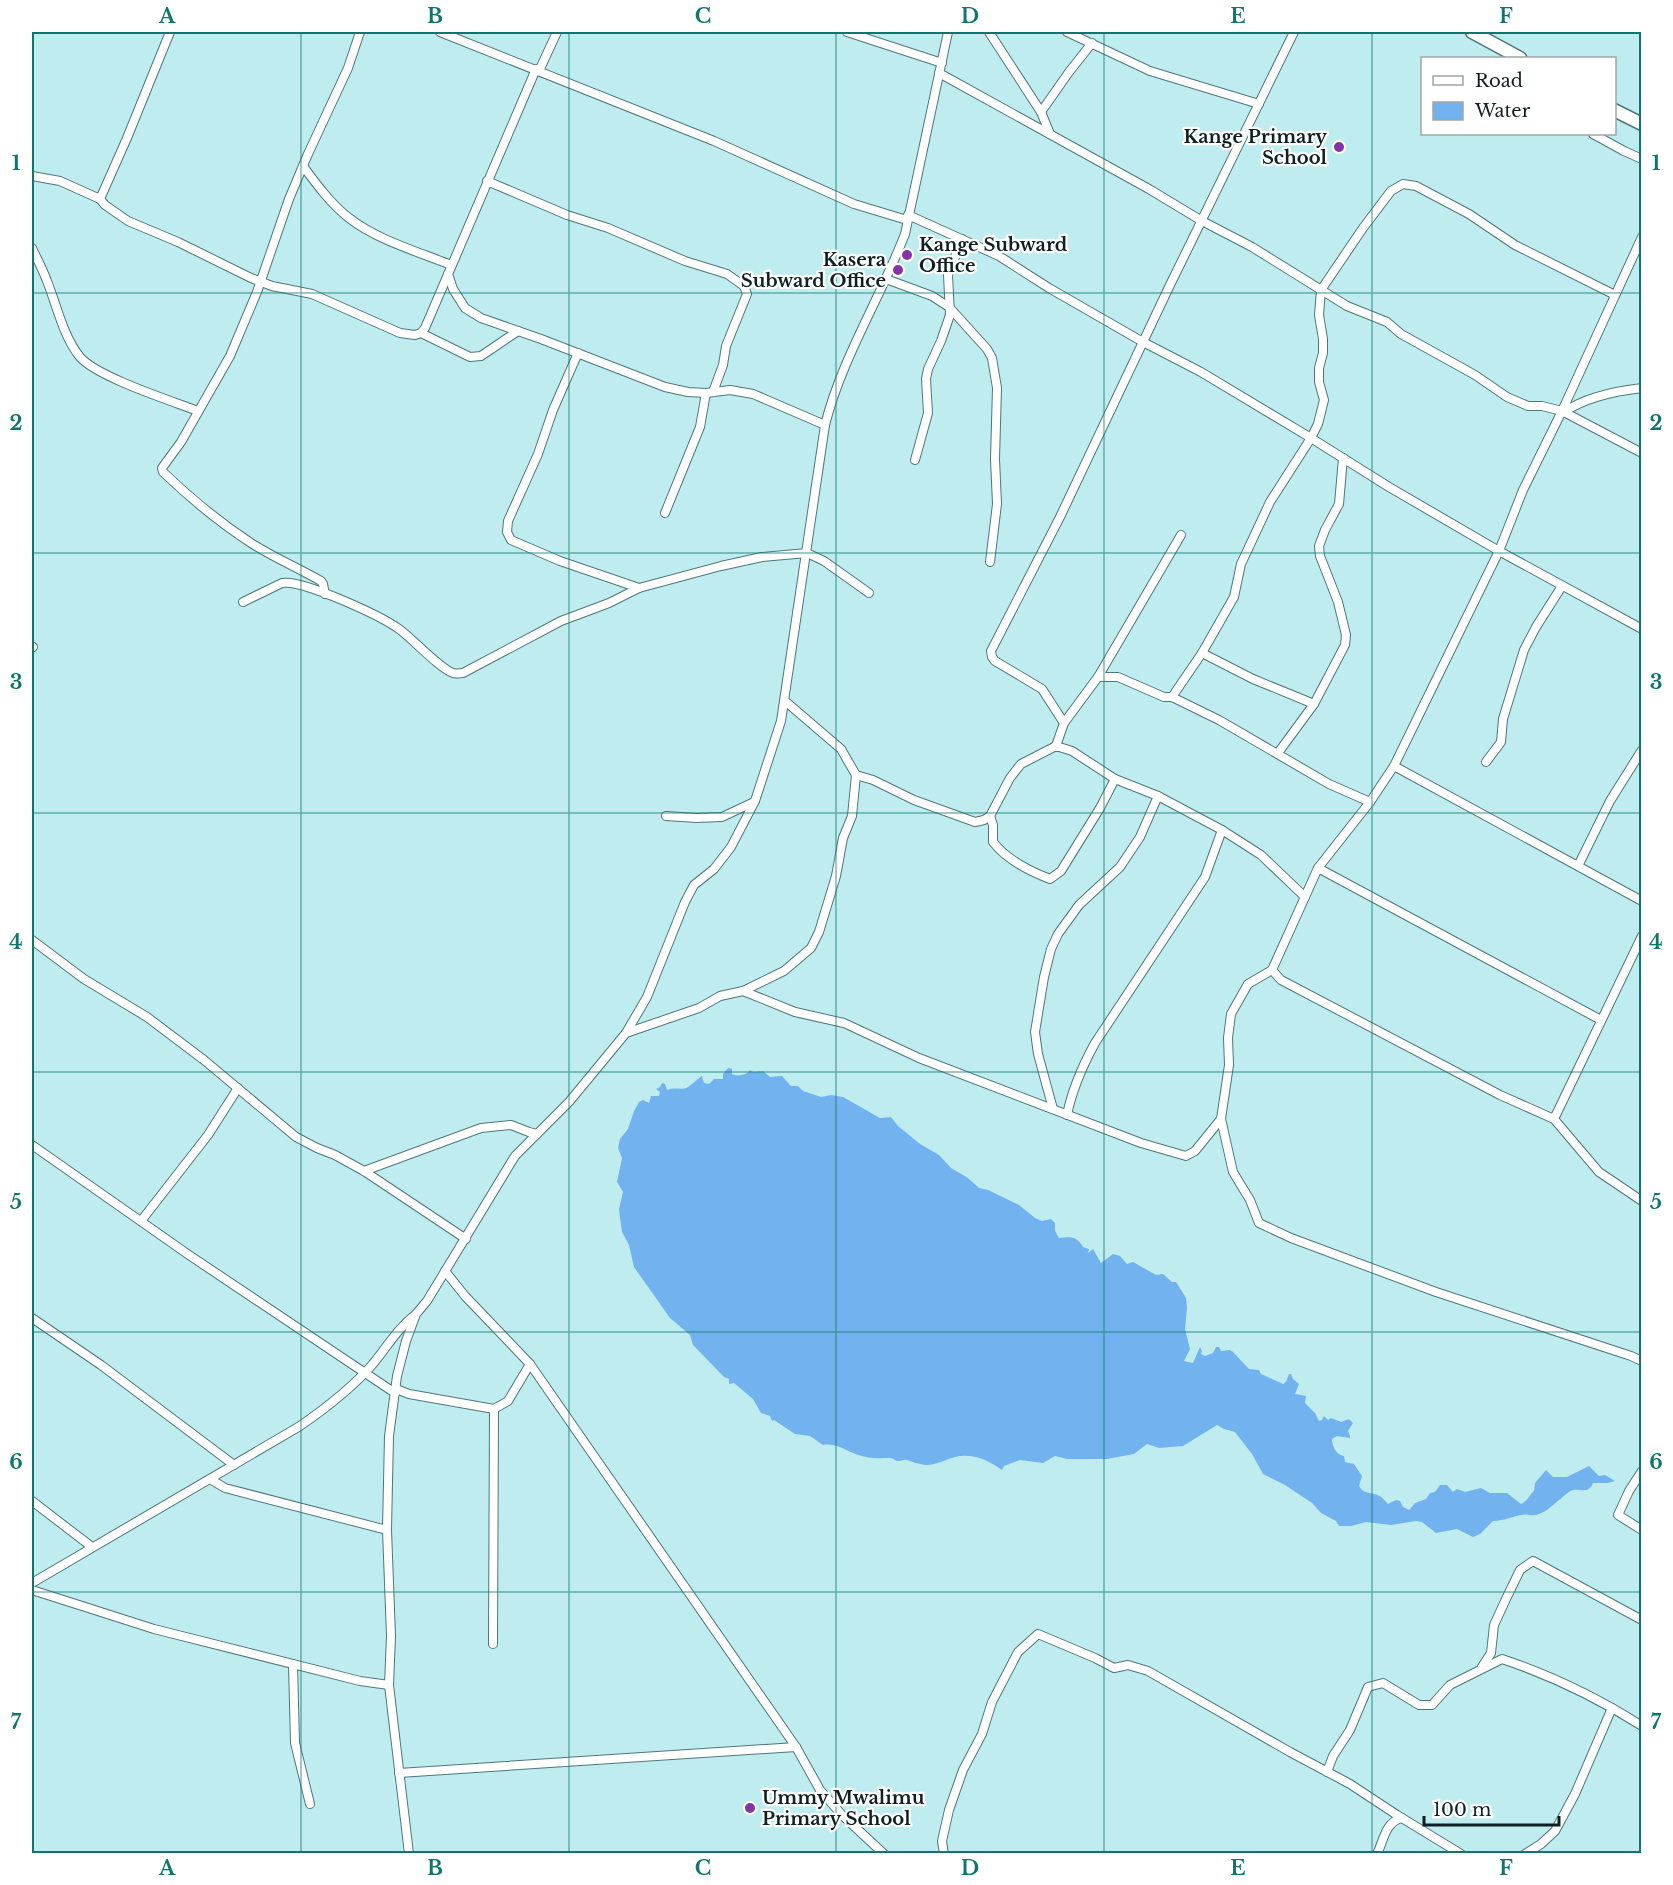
<svg xmlns="http://www.w3.org/2000/svg" width="1673" height="1885" font-family="'Libre Baskerville',serif">
	<style>
		.water { fill: #72b3ef }
		.lines { fill: none; stroke-linecap: round; stroke-linejoin: round }
		.minor-casing { stroke: #4e777b; stroke-width: 10 }
		.trunk-casing { stroke: #4e777b; stroke-width: 15 }
		.minor { stroke: #fff; stroke-width: 8 }
		.trunk { stroke: #fff; stroke-width: 12 }
		.grid { fill: none; stroke: #0f766e; stroke-width: 1.5; stroke-opacity: 0.55 }
		.poi-dot { fill: #8534a4; stroke: #fff; stroke-width: 2 }
		.labels { text-anchor: middle; stroke-width: 4.5; stroke-linejoin: round; paint-order: stroke }
		.poi-label { font-size: 18px; font-weight: bold; fill: #0f2022; stroke: #fff; text-anchor: end }
		.neatline { fill: none; stroke: #0f766e; stroke-width: 2 }
		.grid-label { font-size: 20px; text-anchor: middle; font-weight: bold; fill: #0f766e }
	</style>
	<rect width="100%" height="100%" fill="#bfecef"/>
	<!-- water -->
	<path class="water" d="M729,1068L732,1069V1074C737,1077 747,1075 750,1070L753,1072L763,1071L770,1077L782,1076L791,1086H798L803,1091L821,1097L831,1095L843,1097L880,1118L891,1117L898,1126L920,1144L939,1155L951,1168L968,1178L979,1188L988,1190L1019,1205L1035,1218L1042,1221L1051,1219L1055,1223V1231L1059,1238C1068,1237 1077,1235 1083,1247L1089,1249L1088,1253L1093,1249L1101,1263L1113,1254L1120,1256L1127,1264L1133,1262L1156,1275L1163,1274L1172,1282H1176L1186,1298L1187,1308L1185,1329L1190,1349L1184,1361L1193,1363L1200,1347L1202,1351L1201,1354L1205,1356L1213,1353L1216,1347H1219L1221,1351L1230,1350L1233,1352L1249,1369L1259,1370L1261,1374L1283,1384L1286,1382L1289,1374H1291L1293,1379L1299,1384L1295,1394L1306,1396L1305,1403L1315,1413L1319,1421L1322,1420L1324,1416L1328,1420L1331,1418L1341,1422L1349,1419L1353,1423L1348,1431L1350,1436V1438L1337,1436L1332,1439C1332,1446 1336,1455 1344,1456L1345,1462L1354,1464L1362,1476L1359,1486C1365,1496 1373,1491 1381,1497C1384,1499 1386,1502 1388,1504L1396,1500L1400,1501L1403,1507L1409,1510L1415,1503L1426,1499L1430,1493L1435,1492L1440,1485H1447L1453,1492L1457,1489L1465,1492L1481,1488L1490,1493H1507L1521,1504C1528,1501 1529,1495 1534,1491L1535,1483L1546,1470L1553,1477H1567L1589,1466L1599,1476L1605,1475L1615,1481L1608,1483H1593C1588,1496 1578,1486 1569,1492C1560,1498 1550,1510 1539,1514C1532,1517 1527,1513 1521,1515C1511,1517 1503,1521 1493,1521L1480,1534L1473,1537L1457,1529L1436,1533L1422,1522L1416,1521L1391,1525L1366,1522L1351,1526H1339L1336,1521L1321,1513L1312,1503L1285,1485L1263,1474L1252,1454L1235,1432L1224,1429L1217,1425L1183,1446L1159,1448L1147,1444L1134,1454L1107,1459H1067L1055,1456L1043,1463L1020,1460L1004,1466L1002,1470C988,1460 972,1453 955,1457C946,1459 935,1466 925,1465C918,1464 913,1462 907,1460C904,1459 901,1461 898,1461C895,1461 893,1458 890,1458C880,1458 871,1459 862,1456C848,1453 838,1442 823,1445L810,1436L795,1434L774,1420L772,1421L770,1416L761,1413L753,1399L734,1383L729,1384V1379L724,1377L693,1345L690,1335L670,1318L634,1267L629,1245L622,1232L620,1218L619,1209L623,1192L617,1182L622,1158L618,1148L620,1139L628,1129L634,1111L639,1102L643,1100L649,1103L651,1096H659L660,1092L656,1089L660,1087L662,1083L665,1084L667,1090C675,1087 682,1090 686,1088C688,1088 700,1077 702,1076L704,1083L709,1084L714,1079H723V1074L727,1069Z"/>
	<g class="lines">
		<defs>
			<g id="minor">
				<polyline points="440,32 714,141 854,204 907,220"/>
				<polyline points="847,32 942,63"/>
				<polyline points="989,32 1041,112 1050,134"/>
				<polyline points="1067,32 1150,71 1259,104"/>
				<polyline points="539,71 557,32"/>
				<polyline points="939,73 1149,189 1202,221 1252,247 1347,306 1387,322 1401,334 1475,375 1507,397 1528,406 1542,406 1562,411 1642,453"/>
				<polyline points="1041,112 1069,72 1092,43"/>
				<polyline points="1593,134 1624,151 1642,159"/>
				<path d="M303,166C317,185 331,204 349,218C377,240 419,252 451,265"/>
				<polyline points="32,176 60,181 100,199 105,205 128,221 178,242 251,278 272,286 312,294 400,333 415,335 421,333 425,328 536,69"/>
				<polyline points="487,181 567,215 608,228 685,261 727,274 744,286 747,294 726,346 723,365 713,392"/>
				<polyline points="100,199 127,138 170,32"/>
				<polyline points="908,215 999,256 1049,288 1143,342 1201,372 1311,438 1389,487 1499,551 1642,629"/>
				<polyline points="1642,237 1562,411 1523,490 1499,551 1394,766 1370,802 1318,868 1272,970 1281,980 1500,1095 1554,1119 1599,1172 1642,1201"/>
				<path d="M32,248C37,259 43,270 47,281C57,306 63,336 80,357C97,377 172,401 198,411"/>
				<polyline points="448,274 453,289 465,308 481,318 541,339 665,387 688,392 706,393 730,390 753,394 825,425"/>
				<polyline points="886,279 932,296 949,307 987,349 992,358 997,388 995,459 997,504 990,562"/>
				<polyline points="421,333 470,357 481,356 518,331"/>
				<polyline points="578,353 553,410 538,454 508,521 507,532 511,540 560,561 639,588"/>
				<path d="M1564,412C1586,397 1616,391 1642,388"/>
				<polyline points="915,460 928,413 926,379 928,369 941,341 950,315 948,275 962,239"/>
				<polyline points="665,513 700,427 706,393"/>
				<path d="M325,594L323,584L321,581C298,568 273,557 251,543C219,522 190,498 163,472L162,468L181,442L230,356L257,292L289,199L308,154L348,68L360,32"/>
				<path d="M243,602L282,583C302,579 381,616 399,629C412,638 440,669 453,673C456,674 460,673 463,673L561,621L609,603L639,588L721,566L762,557L807,553L824,561L869,593"/>
				<polyline points="32,648 33,647"/>
				<polyline points="1202,653 1253,679 1314,704"/>
				<polyline points="1098,677 1118,677 1164,697 1172,697 1219,720 1329,784 1370,802"/>
				<polyline points="1172,697 1202,653 1234,597 1241,564 1270,502 1311,438 1318,424 1324,400 1319,382 1319,368 1323,353 1323,339 1319,315 1321,290 1363,228 1391,191 1403,184 1416,186 1469,214 1515,245 1615,295"/>
				<polyline points="1064,723 1042,689 995,661 992,657 991,651 1060,517 1170,285 1294,32"/>
				<polyline points="1056,746 1064,723 1098,677 1181,535"/>
				<polyline points="1278,753 1314,704 1345,645 1346,635 1338,602 1320,556 1319,546 1325,530 1339,504 1343,458"/>
				<polyline points="1486,762 1501,742 1503,719 1524,650 1536,627 1562,586"/>
				<polyline points="1394,766 1642,901"/>
				<polyline points="856,775 873,780 914,800 975,822 984,820 990,816 1010,778 1021,764 1056,746 1072,751 1115,779 1158,796 1222,830 1261,855 1305,897"/>
				<polyline points="666,816 697,818 722,817 754,802"/>
				<path d="M990,816L993,825V842C1007,860 1029,871 1050,879L1061,871L1100,808L1115,779"/>
				<polyline points="1578,866 1610,801 1642,750"/>
				<polyline points="1318,868 1601,1020"/>
				<polyline points="32,940 84,979 147,1017 204,1060 296,1137 317,1148 335,1155 364,1171 466,1239"/>
				<polyline points="743,991 795,1012 844,1023 919,1058 1141,1143 1186,1156 1195,1151 1221,1119 1229,1065 1228,1038 1231,1014 1248,984 1272,970"/>
				<polyline points="626,1033 699,1008 720,996 743,991 784,971 811,948 819,932 836,876 843,838 852,816 856,775 841,749 785,701"/>
				<polyline points="1053,1109 1038,1054 1035,1032 1044,977 1051,949 1058,934 1079,905 1120,867 1140,837 1158,796"/>
				<path d="M1067,1115C1072,1090 1083,1065 1095,1043L1205,877L1222,830"/>
				<polyline points="1221,1119 1233,1172 1250,1200 1259,1223 1291,1238 1436,1292 1631,1356 1642,1361"/>
				<polyline points="1554,1119 1642,936"/>
				<polyline points="32,1145 189,1255 395,1393 396,1389 409,1394 494,1409 508,1401 530,1364"/>
				<polyline points="364,1171 481,1128 511,1125 529,1132 537,1134"/>
				<polyline points="141,1221 208,1135 238,1088"/>
				<polyline points="445,1271 465,1296 530,1364 796,1747 820,1790 842,1815 884,1854"/>
				<polyline points="32,1318 101,1365 234,1465"/>
				<polyline points="1642,1471 1629,1491 1618,1515 1642,1530"/>
				<polyline points="210,1479 225,1488 387,1530"/>
				<polyline points="32,1501 92,1547"/>
				<path d="M32,1583L300,1426C326,1408 351,1389 372,1365C387,1347 397,1329 415,1315"/>
				<polyline points="32,1590 154,1629 360,1681 389,1685"/>
				<polyline points="493,1644 494,1409"/>
				<polyline points="293,1664 295,1743 310,1804"/>
				<polyline points="1482,1667 1491,1653 1494,1625 1506,1599 1520,1570 1533,1561 1642,1620"/>
				<path d="M1327,1772L1333,1756L1350,1730L1368,1687L1383,1683L1419,1705H1432L1450,1685L1502,1659C1550,1675 1598,1698 1642,1726"/>
				<polyline points="399,1773 796,1747"/>
				<path d="M409,1854L389,1685L391,1636L387,1530L389,1436L397,1376L406,1341L416,1314L427,1301L515,1156L569,1102L626,1033L647,997L685,902L694,885L714,869L731,847L755,801L781,721L825,425C842,358 880,299 905,234L948,32"/>
				<polyline points="944,1854 942,1841 949,1810 963,1770 982,1734 992,1702 1018,1652 1038,1634 1095,1658 1114,1668 1128,1665 1148,1671 1290,1752 1350,1784 1397,1815 1461,1854"/>
				<path d="M1377,1854C1384,1840 1385,1822 1402,1818"/>
				<polyline points="1525,1854 1541,1844 1555,1831 1575,1794 1612,1708"/>
			</g>
			<g id="trunk">
				<polyline points="1472,32 1520,58"/>
				<polyline points="1614,110 1642,124"/>
			</g>
		</defs>
		<!-- minor casing -->
		<use href="#minor" class="minor-casing"/>
		<!-- trunk casing -->
		<use href="#trunk" class="trunk-casing"/>
		<!-- minor -->
		<use href="#minor" class="minor"/>
		<!-- trunk -->
		<use href="#trunk" class="trunk"/>
	</g>
	<!-- grid -->
	<path class="grid" d="M301,32V1854M569,32V1854M836,32V1854M1104,32V1854M1372,32V1854M32,293H1642M32,553H1642M32,813H1642M32,1072H1642M32,1332H1642M32,1592H1642"/>
	<!-- markers -->
	<g class="poi-dot">
		<circle cx="1339" cy="147" r="6"/>
		<circle cx="907" cy="255" r="6"/>
		<circle cx="898" cy="270" r="6"/>
		<circle cx="750" cy="1808" r="6"/>
	</g>
	<g class="labels">
		<!-- poi labels -->
		<g class="poi-label">
			<text x="1327" y="143">Kange Primary<tspan x="1327" dy="21">School</tspan></text>
			<text x="919" y="251" text-anchor="start">Kange Subward<tspan x="919" dy="21">Office</tspan></text>
			<text x="886" y="266">Kasera<tspan x="886" dy="21">Subward Office</tspan></text>
			<text x="762" y="1804" text-anchor="start">Ummy Mwalimu<tspan x="762" dy="21">Primary School</tspan></text>
		</g>
	</g>
	<!-- border -->
	<rect width="1673" height="1885" fill="none" stroke="#ffffff" stroke-width="66"/>
	<!-- legend -->
	<rect x="1421" y="57" width="195" height="78" fill="#ffffff" stroke="#9fa6a7" stroke-width="1.5"/>
	<rect x="1433" y="76" width="30" height="9" fill="#ffffff" stroke="#9fa6a7" stroke-width="1.5"/>
	<text x="1475" y="87" font-size="18" fill="#0f2022">Road</text>
	<rect x="1433" y="102" width="30" height="18" fill="#72b3ef" stroke="#9fa6a7" stroke-width="1.5"/>
	<text x="1475" y="117" font-size="18" fill="#0f2022">Water</text>
	<!-- scale -->
	<path d="M1424 1816v9h135v-9" fill="none" stroke="#0f2022" stroke-width="3"/>
	<text x="1433" y="1816" font-size="18" fill="#0f2022" stroke="#ffffff" stroke-width="4.5" paint-order="stroke">100 m</text>
	<rect x="33" y="33" width="1607" height="1819" class="neatline"/>
	<g class="grid-label">
		<text x="167" y="23">A</text>
		<text x="435" y="23">B</text>
		<text x="703" y="23">C</text>
		<text x="970" y="23">D</text>
		<text x="1238" y="23">E</text>
		<text x="1506" y="23">F</text>
		<text x="16" y="170">1</text>
		<text x="1656" y="170">1</text>
		<text x="16" y="430">2</text>
		<text x="1656" y="430">2</text>
		<text x="16" y="689">3</text>
		<text x="1656" y="689">3</text>
		<text x="16" y="949">4</text>
		<text x="1656" y="949">4</text>
		<text x="16" y="1209">5</text>
		<text x="1656" y="1209">5</text>
		<text x="16" y="1469">6</text>
		<text x="1656" y="1469">6</text>
		<text x="16" y="1729">7</text>
		<text x="1656" y="1729">7</text>
		<text x="167" y="1875">A</text>
		<text x="435" y="1875">B</text>
		<text x="703" y="1875">C</text>
		<text x="970" y="1875">D</text>
		<text x="1238" y="1875">E</text>
		<text x="1506" y="1875">F</text>
	</g>
</svg>
